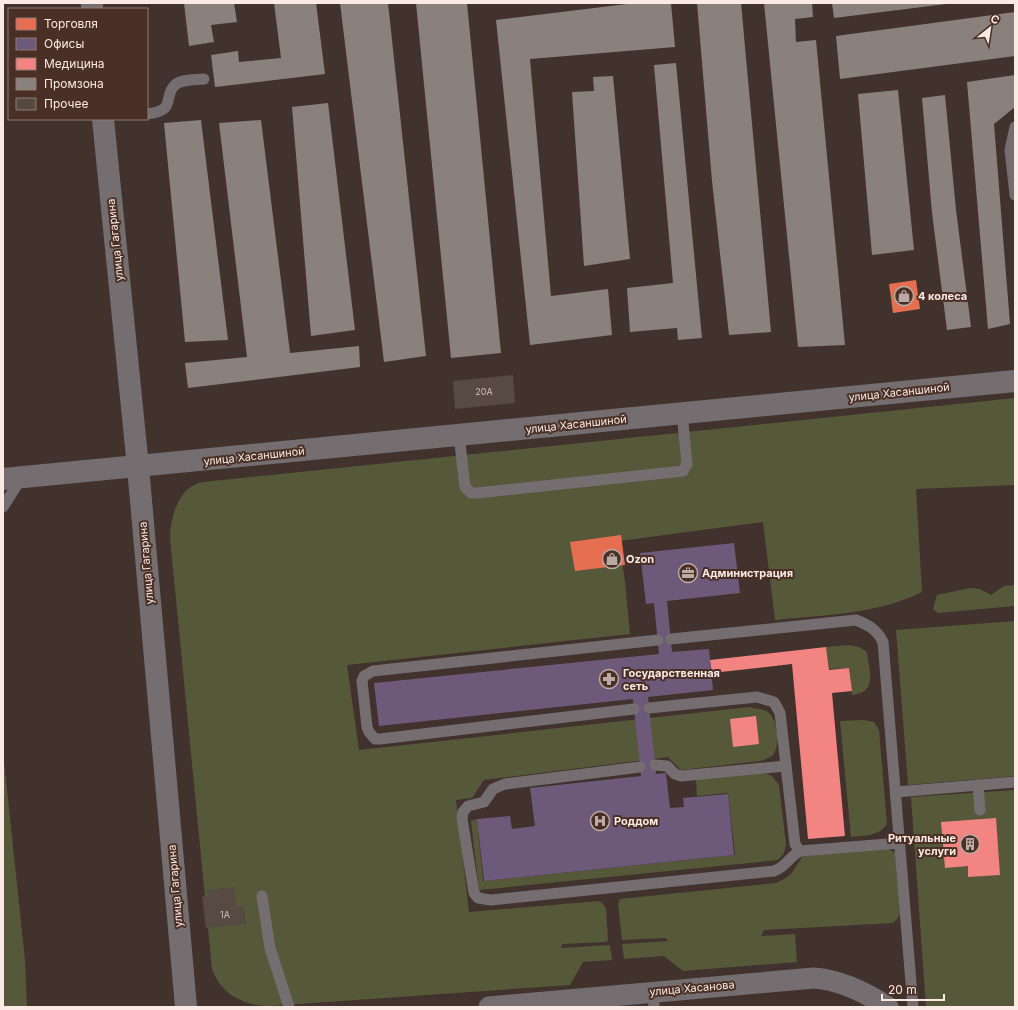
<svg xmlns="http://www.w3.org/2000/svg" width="1018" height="1010" font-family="Inter,sans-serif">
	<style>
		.green { fill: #55593a }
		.shops { fill: #e76f51 }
		.offices { fill: #6d597a }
		.health { fill: #f28482 }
		.industry { fill: #8a817c }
		.building { fill: #564a42 }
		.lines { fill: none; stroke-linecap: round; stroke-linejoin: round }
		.service { stroke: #746e70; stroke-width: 11 }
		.minor { stroke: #746e70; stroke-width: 21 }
		.tertiary { stroke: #746e70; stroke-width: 22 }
		.labels { text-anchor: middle; stroke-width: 4; stroke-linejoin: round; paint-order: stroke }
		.number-label { font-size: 9px; fill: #d2c2bb }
		.street-label { font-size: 11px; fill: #fbeae3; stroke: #492f25 }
		.poi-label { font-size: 11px; font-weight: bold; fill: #fbeae3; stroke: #492f25; text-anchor: start }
	</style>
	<rect width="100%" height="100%" fill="#41322d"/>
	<!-- green -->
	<g class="green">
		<path d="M1015,398V485L916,489L922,592C878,614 824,615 775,620L763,522L619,541L625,582L630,634L347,665L359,750L750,707C755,709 764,709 768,712C778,720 781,747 772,756C769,758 763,760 760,761L681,770L668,757L484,780L472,798L456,800L469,912L600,901L606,908L608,940L606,942L562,944L561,948L610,945L612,960L583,962L570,985L270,1006C243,1006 221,994 212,969L170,538C170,519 178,489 199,483C206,481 215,481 223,480Z"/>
		<polygon points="1015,585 1015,606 938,613 933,609 937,595 971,588 980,589 991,595 1004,586"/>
		<polygon points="1015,621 1015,776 908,785 896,630"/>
		<path d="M849,645L859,647L867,652C869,672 878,692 852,695L849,668L829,669L826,647Z"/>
		<path d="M864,720L874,722L879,730L887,824C878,837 865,835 851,837L840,721Z"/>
		<polygon points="3,752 25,960 27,1007 3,1007"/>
		<polygon points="762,772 772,776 779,785 786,845 784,853 778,860 479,890 471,821 477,819 483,881 735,855 728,793 697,796 696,779"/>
		<polygon points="1015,790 1015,1007 926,1007 911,797"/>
		<path d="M887,848L895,853L900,914L897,919L893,923L764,930L761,936L795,934L797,962L683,971L664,956L624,959L622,944L668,941L666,938L622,940L618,904L620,899L776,883C795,875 792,871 803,856Z"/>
	</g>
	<!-- shops -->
	<g class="shops">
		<polygon points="916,280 920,309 893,313 889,284"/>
		<polygon points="621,535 625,565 575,571 570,542"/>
	</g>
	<!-- offices -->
	<polygon class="offices" points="734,543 740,593 667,601 672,652 709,649 713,690 648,697 656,774 666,773 670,808 684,807 683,798 728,794 734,855 484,881 477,819 510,816 512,829 535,826 530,788 641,776 633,699 379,726 374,683 659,654 654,603 646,604 640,553"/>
	<!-- health -->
	<g class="health">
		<polygon points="826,647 829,670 849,668 852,691 832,693 845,836 808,839 792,664 712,673 710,660"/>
		<polygon points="756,716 759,744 733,747 730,719"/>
		<polygon points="996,818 1000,875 968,877 968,866 945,868 941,822"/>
	</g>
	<!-- industry -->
	<g class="industry">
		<polygon points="184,3 234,3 237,22 211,25 214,42 189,46"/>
		<polygon points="274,3 316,3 325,74 215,87 211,55 238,51 239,62 281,58"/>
		<polygon points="340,3 388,3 426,356 384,362"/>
		<polygon points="416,3 467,3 501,353 451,358"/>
		<polygon points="635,3 671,3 675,47 530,59 551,296 608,289 612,335 530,345 496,20"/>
		<polygon points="697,3 741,3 771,332 729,335 712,181"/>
		<polygon points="764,3 812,3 813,17 795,19 796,42 816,40 845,345 798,347"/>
		<polygon points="832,3 946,3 946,4 834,18"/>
		<polygon points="1015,12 1015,56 840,79 836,36"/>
		<polygon points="676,63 702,338 678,340 677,328 630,332 627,288 673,283 654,65"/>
		<polygon points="1015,75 1015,107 994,124 1010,324 988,329 967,82"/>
		<polygon points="613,76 630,259 584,266 572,92 594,91 593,77"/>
		<polygon points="898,90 914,250 872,255 858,94"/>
		<polygon points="945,95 956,210 971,327 947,330 932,213 922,98"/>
		<polygon points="328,103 355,330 311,336 292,107"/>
		<polygon points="201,120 228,340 185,342 164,123"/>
		<polygon points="261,120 290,353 359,346 360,367 188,388 185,363 247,357 219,123"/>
	</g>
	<!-- building -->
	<g class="building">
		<polygon points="513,375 515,403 455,409 453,381"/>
		<polygon points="234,887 236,907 244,906 246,924 206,928 202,896 208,896 207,890"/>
	</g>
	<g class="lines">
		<!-- service -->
		<g class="service">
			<path d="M147,114C178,110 162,97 175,85C181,79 196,80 204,79"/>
			<polyline points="1015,127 1010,150 1015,195"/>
			<polyline points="459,435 465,487 471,493 477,493 683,471 687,464 682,413"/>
			<polyline points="3,507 22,477"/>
			<path d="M671,639L856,620C869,625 877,630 883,642L913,1007"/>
			<polyline points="634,709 380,739 375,739 369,732 367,727 362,681 364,676 373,671 658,640"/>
			<polyline points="655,765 667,766 675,774 681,776 786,766"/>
			<path d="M640,767L505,784L493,789L484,802L468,806L463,812L462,818L474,893L478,898L491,900L774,871C786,867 789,857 800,851L795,844L780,713L774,702L757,697L649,708"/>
			<polyline points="978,785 980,810"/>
			<polyline points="896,792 1015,782"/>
			<polyline points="800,851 900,843"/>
			<polyline points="262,896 270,948 289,1007"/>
			<polyline points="653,991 654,1007"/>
		</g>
		<!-- minor -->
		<path class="minor" d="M489,1007L814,978C841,980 865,992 888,1007"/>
		<!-- tertiary -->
		<g class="tertiary">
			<polyline points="92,3 92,9"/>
			<polyline points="103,119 138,467 186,1007"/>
			<polyline points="3,479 1015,381"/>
		</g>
	</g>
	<!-- icons -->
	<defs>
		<symbol id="shop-ring" viewBox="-11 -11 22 22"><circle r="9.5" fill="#492f25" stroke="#baaaa3" stroke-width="1.5"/><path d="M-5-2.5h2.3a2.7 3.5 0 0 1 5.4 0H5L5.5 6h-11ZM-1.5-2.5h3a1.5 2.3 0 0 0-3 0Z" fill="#baaaa3"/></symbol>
		<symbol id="office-ring" viewBox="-11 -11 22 22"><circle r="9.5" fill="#492f25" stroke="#baaaa3" stroke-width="1.5"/><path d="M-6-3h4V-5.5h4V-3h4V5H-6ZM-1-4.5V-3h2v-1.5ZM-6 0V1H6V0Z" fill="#baaaa3"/></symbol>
		<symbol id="pharmacy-ring" viewBox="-11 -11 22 22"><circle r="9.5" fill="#492f25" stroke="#baaaa3" stroke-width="1.5"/><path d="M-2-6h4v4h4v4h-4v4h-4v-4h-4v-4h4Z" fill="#baaaa3"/></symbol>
		<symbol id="hospital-ring" viewBox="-11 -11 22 22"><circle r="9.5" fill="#492f25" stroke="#baaaa3" stroke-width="1.5"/><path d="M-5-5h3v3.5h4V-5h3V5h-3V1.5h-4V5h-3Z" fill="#baaaa3"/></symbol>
		<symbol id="building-ring" viewBox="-11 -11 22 22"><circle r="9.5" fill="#492f25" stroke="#baaaa3" stroke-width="1.5"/><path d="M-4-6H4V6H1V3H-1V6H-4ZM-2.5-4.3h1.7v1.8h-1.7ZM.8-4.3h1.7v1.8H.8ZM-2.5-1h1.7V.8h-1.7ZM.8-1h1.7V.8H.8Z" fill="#baaaa3"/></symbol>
	</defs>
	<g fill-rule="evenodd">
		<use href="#shop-ring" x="893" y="285" width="22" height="22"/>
		<use href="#shop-ring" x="601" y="548" width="22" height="22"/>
		<use href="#office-ring" x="677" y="562" width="22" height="22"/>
		<use href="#pharmacy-ring" x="598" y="668" width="22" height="22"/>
		<use href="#hospital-ring" x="589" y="810" width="22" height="22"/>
		<use href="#building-ring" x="959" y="833" width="22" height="22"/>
	</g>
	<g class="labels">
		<!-- number labels -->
		<g class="number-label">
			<text x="484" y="395">20А</text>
			<text x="225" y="918">1А</text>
		</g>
		<!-- street labels -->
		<g class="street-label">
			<text transform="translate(115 240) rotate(-96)" y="4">улица Гагарина</text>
			<text transform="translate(899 392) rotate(-6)" y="4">улица Хасаншиной</text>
			<text transform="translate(576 424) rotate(-6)" y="4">улица Хасаншиной</text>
			<text transform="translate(254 456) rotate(-6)" y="4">улица Хасаншиной</text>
			<text transform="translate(146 563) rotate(-95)" y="4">улица Гагарина</text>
			<text transform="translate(175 886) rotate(-95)" y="4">улица Гагарина</text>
			<text transform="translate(692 988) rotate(-5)" y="4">улица Хасанова</text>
		</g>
		<!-- poi labels -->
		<g class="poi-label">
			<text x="918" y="300">4 колеса</text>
			<text x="626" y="563">Ozon</text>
			<text x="702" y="577">Администрация</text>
			<text x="623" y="677">Государственная<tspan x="623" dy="13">сеть</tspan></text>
			<text x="614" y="825">Роддом</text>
			<text x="956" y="842" text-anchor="end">Ритуальные<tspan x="956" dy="13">услуги</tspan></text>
		</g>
	</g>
	<!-- border -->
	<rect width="1018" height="1010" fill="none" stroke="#fbeae3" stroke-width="8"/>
	<!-- legend -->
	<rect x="8" y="8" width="140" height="112" fill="#492f25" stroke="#907a71"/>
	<rect x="16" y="18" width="20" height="12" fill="#e76f51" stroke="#907a71"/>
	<text x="44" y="28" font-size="12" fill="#fbeae3">Торговля</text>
	<rect x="16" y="38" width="20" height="12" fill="#6d597a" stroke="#907a71"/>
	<text x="44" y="48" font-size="12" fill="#fbeae3">Офисы</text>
	<rect x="16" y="58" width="20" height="12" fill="#f28482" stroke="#907a71"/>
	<text x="44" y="68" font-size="12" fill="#fbeae3">Медицина</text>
	<rect x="16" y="78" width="20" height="12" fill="#8a817c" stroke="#907a71"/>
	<text x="44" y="88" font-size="12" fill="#fbeae3">Промзона</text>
	<rect x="16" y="98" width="20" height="12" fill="#564a42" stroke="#907a71"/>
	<text x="44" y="108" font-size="12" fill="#fbeae3">Прочее</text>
	<!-- north arrow -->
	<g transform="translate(990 28) rotate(30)" stroke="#492f25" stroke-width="3" paint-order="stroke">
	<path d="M0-3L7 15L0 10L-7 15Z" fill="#fbeae3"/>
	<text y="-6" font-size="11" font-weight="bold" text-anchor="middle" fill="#fbeae3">С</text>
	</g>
	<!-- scale -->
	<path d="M882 994v6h62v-6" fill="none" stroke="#fbeae3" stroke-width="2"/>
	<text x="888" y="994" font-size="12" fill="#fbeae3" stroke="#492f25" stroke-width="3" paint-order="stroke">20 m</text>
</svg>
